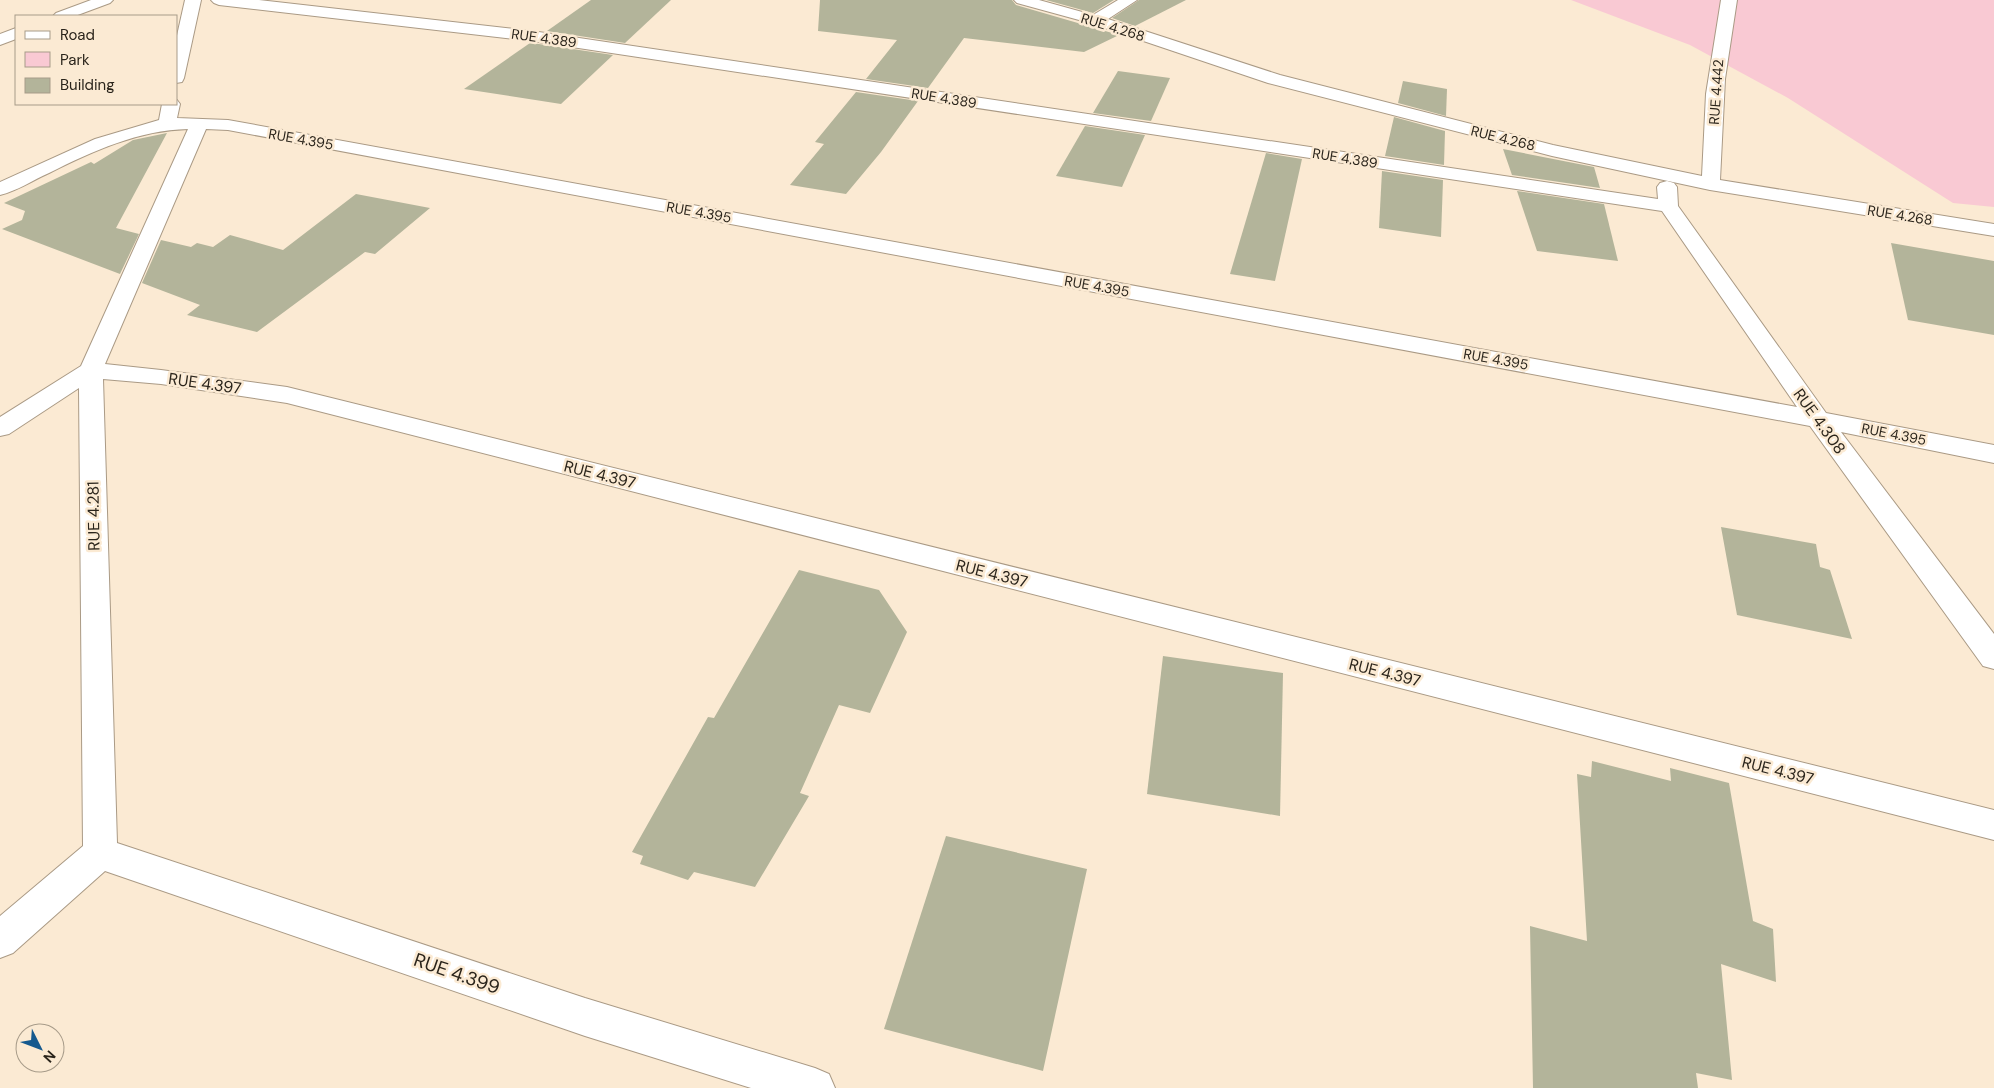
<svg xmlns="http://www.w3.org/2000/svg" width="1994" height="1088" font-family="'DM Sans',sans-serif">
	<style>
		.green { fill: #f9c9d3 }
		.building { fill: #b3b49a }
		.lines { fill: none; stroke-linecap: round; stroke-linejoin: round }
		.street-casing { stroke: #aa9a85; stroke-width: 2 }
		.street { fill: #fff; fill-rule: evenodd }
		.labels { text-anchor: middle; stroke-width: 5; stroke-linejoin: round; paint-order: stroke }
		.far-street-label { font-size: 14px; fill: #2a241b; stroke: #fbead3 }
		.street-label { font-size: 16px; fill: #2a241b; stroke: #fbead3 }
		.near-street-label { font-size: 19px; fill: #2a241b; stroke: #fbead3 }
	</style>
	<rect width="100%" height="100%" fill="#fbead3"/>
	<!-- green -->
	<polygon class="green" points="1571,0 1994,0 1994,207 1953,203 1788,98 1690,45"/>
	<!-- building -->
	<g class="building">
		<polygon points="591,0 671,0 625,43 547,31"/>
		<polygon points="820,0 1012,0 1016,5 1119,35 1084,52 964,38 928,88 866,79 897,40 818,31"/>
		<polygon points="1046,0 1114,0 1093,13"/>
		<polygon points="1139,0 1186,0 1135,26 1112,18"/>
		<polygon points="530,43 532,43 613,55 561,104 464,89"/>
		<polygon points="1118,71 1170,78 1151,121 1093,113"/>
		<polygon points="1403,81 1447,89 1446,116 1398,103"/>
		<polygon points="856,92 918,101 881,152 846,194 790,185 824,144 815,142"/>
		<polygon points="1394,117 1445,131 1444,165 1385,156"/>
		<polygon points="1085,126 1145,135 1122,187 1056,176"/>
		<polygon points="167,133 116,228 139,234 120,274 2,229 22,220 25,211 4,203 91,162 94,164 133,140"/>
		<polygon points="1503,149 1594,167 1600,188 1512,175"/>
		<polygon points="1266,153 1302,159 1275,281 1230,274"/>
		<polygon points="1382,171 1443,180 1441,237 1379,228"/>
		<polygon points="1517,191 1604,204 1618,261 1537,251"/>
		<polygon points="356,194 430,208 375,254 365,252 257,332 187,315 200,305 142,283 161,240 191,247 197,243 213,247 230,235 283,250"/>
		<polygon points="1891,243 1994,261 1994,335 1908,320"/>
		<polygon points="1721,527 1816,544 1820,567 1830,570 1852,639 1737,615"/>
		<polygon points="799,570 879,590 907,632 870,713 839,705 800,793 809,796 755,887 694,872 688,880 640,864 643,856 632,852 708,717 714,718"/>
		<polygon points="1163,656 1283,673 1280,816 1147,794"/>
		<polygon points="1592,761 1671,781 1670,768 1729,783 1753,921 1773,929 1776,982 1721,964 1732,1080 1696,1073 1698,1088 1533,1088 1530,926 1587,941 1577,774 1591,777"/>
		<polygon points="946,836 1087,869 1043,1071 884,1029"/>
	</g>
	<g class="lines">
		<defs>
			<g id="street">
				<polygon points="91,0 113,0 110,3 75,16 53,16 56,13"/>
				<polygon points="185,0 201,0 184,78 182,82 176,83 176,40"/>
				<path d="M211,0H259L532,31L1658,199L1657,187L1660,183L1667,181L1674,183L1677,187L1678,206L1826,413L1994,445V463L1841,432L1994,634V669L1983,666L1810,426L228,130L206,129L105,364L161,370L287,387L1994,810V840L287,403L161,384L103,379L117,843L585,998L815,1068L829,1074L835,1088H751L585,1036L105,871L13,953L0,958V916L83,846L79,388L9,434L0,436V417L81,366L188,129C139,130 93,151 49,173C33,180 17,191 0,195V182L95,139L159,120L162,104H176L177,100L180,104L177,118L228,120L1797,407L1662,211L532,41L219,5L214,3Z"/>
				<polygon points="1014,0 1039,0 1093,15 1118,0 1137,0 1108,19 1280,75 1553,145 1702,176 1706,94 1721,0 1737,0 1725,79 1720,180 1994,224 1994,236 1710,190 1552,156 1268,83 1090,23 1017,3"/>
				<polygon points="16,28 16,39 0,45 0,34"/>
			</g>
		</defs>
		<!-- street casing -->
		<use href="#street" class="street-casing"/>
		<!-- street -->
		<use href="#street" class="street"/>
	</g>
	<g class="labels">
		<!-- far-street labels -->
		<g class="far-street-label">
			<text transform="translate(1113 27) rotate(17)" y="5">RUE 4.268</text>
			<text transform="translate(544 38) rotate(8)" y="5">RUE 4.389</text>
			<text transform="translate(1716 92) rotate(-86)" y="5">RUE 4.442</text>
			<text transform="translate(944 98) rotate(9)" y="5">RUE 4.389</text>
			<text transform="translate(1503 138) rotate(14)" y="5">RUE 4.268</text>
			<text transform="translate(301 139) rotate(10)" y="5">RUE 4.395</text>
			<text transform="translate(1345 158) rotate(9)" y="5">RUE 4.389</text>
			<text transform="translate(699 212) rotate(10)" y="5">RUE 4.395</text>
			<text transform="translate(1900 215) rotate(9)" y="5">RUE 4.268</text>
			<text transform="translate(1097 286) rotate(10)" y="5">RUE 4.395</text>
			<text transform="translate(1496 359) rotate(10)" y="5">RUE 4.395</text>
			<text transform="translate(1894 434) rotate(11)" y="5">RUE 4.395</text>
		</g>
		<!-- street labels -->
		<g class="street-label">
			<text transform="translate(205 383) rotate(8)" y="6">RUE 4.397</text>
			<text transform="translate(1820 421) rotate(54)" y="6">RUE 4.308</text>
			<text transform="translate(600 474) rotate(14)" y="6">RUE 4.397</text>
			<text transform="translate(93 516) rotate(-91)" y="6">RUE 4.281</text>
			<text transform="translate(992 573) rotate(14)" y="6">RUE 4.397</text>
			<text transform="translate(1385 672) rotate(14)" y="6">RUE 4.397</text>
			<text transform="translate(1778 770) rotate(14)" y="6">RUE 4.397</text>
		</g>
		<!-- near-street labels -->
		<g class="near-street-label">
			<text transform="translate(457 973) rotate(19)" y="7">RUE 4.399</text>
		</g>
	</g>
	<!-- legend -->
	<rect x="15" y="15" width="162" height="90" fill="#fbead3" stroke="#a79b89"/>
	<rect x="25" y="31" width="25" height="8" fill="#ffffff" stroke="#a79b89"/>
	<text x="60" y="40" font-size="15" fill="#2a241b">Road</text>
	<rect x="25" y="52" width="25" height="15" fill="#f9c9d3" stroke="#a79b89"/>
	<text x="60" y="65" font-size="15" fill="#2a241b">Park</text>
	<rect x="25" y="78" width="25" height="15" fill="#b3b49a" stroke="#a79b89"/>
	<text x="60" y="90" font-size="15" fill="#2a241b">Building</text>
	<!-- north arrow -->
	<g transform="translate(40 1048) rotate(132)"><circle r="24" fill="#fbead3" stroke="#a79b89"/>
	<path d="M0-4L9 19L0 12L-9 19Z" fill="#15598e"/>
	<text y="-8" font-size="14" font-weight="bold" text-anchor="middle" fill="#2a241b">N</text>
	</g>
</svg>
